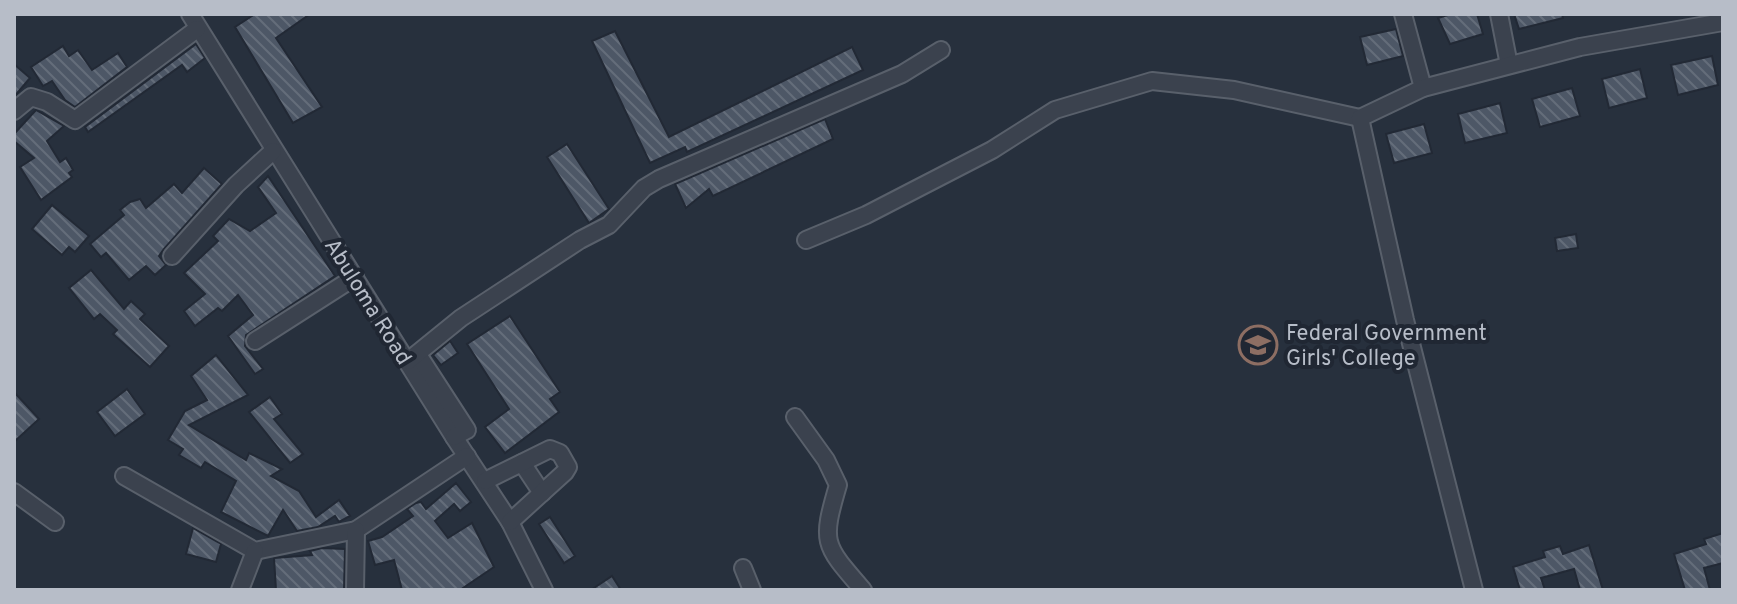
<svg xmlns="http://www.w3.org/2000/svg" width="1737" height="604" font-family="Overpass,sans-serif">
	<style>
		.building { fill: url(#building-back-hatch); stroke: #222935; stroke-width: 2 }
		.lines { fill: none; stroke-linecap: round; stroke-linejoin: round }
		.minor-casing { stroke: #59606b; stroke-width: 20 }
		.minor { stroke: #3b424e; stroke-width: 16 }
		.labels { text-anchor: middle; stroke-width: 8; stroke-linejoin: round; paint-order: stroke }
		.street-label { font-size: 22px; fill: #b7bdc8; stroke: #202733 }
		.poi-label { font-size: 22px; fill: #b7bdc8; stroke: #202733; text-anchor: start }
	</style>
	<defs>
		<pattern id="building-back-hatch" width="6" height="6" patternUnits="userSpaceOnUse" patternTransform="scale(2)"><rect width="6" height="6" fill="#4d5766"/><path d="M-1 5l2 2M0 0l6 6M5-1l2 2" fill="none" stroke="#646d7a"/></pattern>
	</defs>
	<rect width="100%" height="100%" fill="#27303d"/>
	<!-- building -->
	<g class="building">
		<polygon points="255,14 310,14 276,38 322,107 293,123 235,27"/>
		<polygon points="1451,14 1477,14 1483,34 1450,44 1438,18"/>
		<polygon points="1514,14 1562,14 1563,18 1519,29"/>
		<polygon points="1396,29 1403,56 1367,65 1360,37"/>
		<polygon points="615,31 669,137 852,47 863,70 687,152 685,147 650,163 592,41"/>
		<polygon points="196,44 205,58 187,72 182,65 88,132 85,127"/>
		<polygon points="63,46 69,56 78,50 92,70 118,53 127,67 75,107 65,100 52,81 43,86 31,67"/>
		<polygon points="1712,56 1718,85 1678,95 1671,65"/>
		<polygon points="14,64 30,78 14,97"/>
		<polygon points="1640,69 1647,98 1609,108 1602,79"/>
		<polygon points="1572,88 1580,116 1540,127 1532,99"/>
		<polygon points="1500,103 1507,133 1465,143 1458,114"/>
		<polygon points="36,110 64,126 47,141 60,162 66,158 73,170 69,173 72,177 41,200 20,167 34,158 14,141 14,134"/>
		<polygon points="825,119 833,139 713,196 709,189 686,208 675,184"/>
		<polygon points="1424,124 1432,153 1394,163 1386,134"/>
		<polygon points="567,144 609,209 589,223 547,157"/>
		<polygon points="204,168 222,184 164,249 159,256 166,265 155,275 146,266 129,280 106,253 101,257 90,244 124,215 120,210 130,202 140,199 146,208 174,184 182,193"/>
		<polygon points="268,176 335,276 246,335 245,346 263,369 255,374 228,336 253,315 238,295 222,311 218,308 195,326 184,311 205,294 184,273 218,241 213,236 229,219 250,231 276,213 258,187"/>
		<polygon points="52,205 89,236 75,252 69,247 62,255 32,229"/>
		<polygon points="1576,234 1578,248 1557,251 1555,238"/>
		<polygon points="91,270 124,309 131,301 145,314 140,319 169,346 150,367 113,334 117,330 100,314 94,319 69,288"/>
		<polygon points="510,316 560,392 550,399 559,412 505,453 485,427 509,409 467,344"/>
		<polygon points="450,341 458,353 441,365 433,355"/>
		<polygon points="216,355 248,395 189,425 246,460 249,453 282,469 271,476 299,491 316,517 339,500 350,516 339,522 335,516 318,527 297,531 283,510 268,536 221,512 236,481 205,462 201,468 179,455 183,449 168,440 185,411 207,400 191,376"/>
		<polygon points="127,389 145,414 115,436 97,412"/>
		<polygon points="14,392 39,419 14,442"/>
		<polygon points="270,397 282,414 274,419 303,454 290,463 249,412"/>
		<polygon points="456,483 471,502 460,511 454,504 435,521 448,538 472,523 494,567 460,590 402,590 394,560 375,565 368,541 382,537 413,516 407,509 416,503 421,502 426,509"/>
		<polygon points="550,517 575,556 564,563 539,524"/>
		<polygon points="193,528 221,544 216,562 186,554"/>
		<polygon points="1723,533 1723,563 1704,568 1710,590 1685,590 1674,554 1706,544 1704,539"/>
		<polygon points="1589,545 1603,590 1580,590 1574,569 1541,578 1545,590 1520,590 1513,567 1545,557 1543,551 1560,546 1563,554"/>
		<polygon points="322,548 345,549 344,590 276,590 274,558 312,555 310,551"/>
		<polygon points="612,576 621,590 591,590"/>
	</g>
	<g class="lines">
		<defs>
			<g id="minor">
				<polyline points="190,14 454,437 510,522 544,590"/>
				<polyline points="1403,14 1423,88"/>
				<polyline points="1499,14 1509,65"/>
				<polyline points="14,111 31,97 47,102 75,120 197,29"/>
				<polyline points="806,240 866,215 992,150 1055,110 1152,81 1234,90 1360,118"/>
				<polyline points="172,256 236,185 273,151"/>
				<polyline points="255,341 355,277"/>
				<polyline points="419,356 467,430 454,437"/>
				<polyline points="408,361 461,318 580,240 609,225 644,188 659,179 902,74 941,50"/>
				<path d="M795,417L826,460L838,485C821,543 823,544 863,590"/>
				<polyline points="522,463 542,493"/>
				<polyline points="124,476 255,551 356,530 467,456"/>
				<polyline points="485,481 550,449 560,453 568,467 565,472 510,522"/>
				<polyline points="14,492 55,522"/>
				<polyline points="743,568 752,590"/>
				<polyline points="240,590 255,551"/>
				<polyline points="355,590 356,530"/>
				<polyline points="1474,590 1405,320 1360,118 1423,88 1580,47 1723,22"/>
			</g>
		</defs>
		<!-- minor casing -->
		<use href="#minor" class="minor-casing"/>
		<!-- minor -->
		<use href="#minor" class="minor"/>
	</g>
	<!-- icons -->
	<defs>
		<symbol id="university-ring" viewBox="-11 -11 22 22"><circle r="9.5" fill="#202733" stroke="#8d6e63" stroke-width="1.5"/><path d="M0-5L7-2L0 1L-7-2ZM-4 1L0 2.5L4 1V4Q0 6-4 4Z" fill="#8d6e63"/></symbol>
	</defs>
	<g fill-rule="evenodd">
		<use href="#university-ring" x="1236" y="323" width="44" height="44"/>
	</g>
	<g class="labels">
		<!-- street labels -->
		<g class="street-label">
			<text transform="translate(369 301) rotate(58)" y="8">Abuloma Road</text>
		</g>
		<!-- poi labels -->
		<g class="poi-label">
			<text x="1286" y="340">Federal Government<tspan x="1286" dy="25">Girls' College</tspan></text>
		</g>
	</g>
	<!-- border -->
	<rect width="1737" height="604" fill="none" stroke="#b7bdc8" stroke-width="32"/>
</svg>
